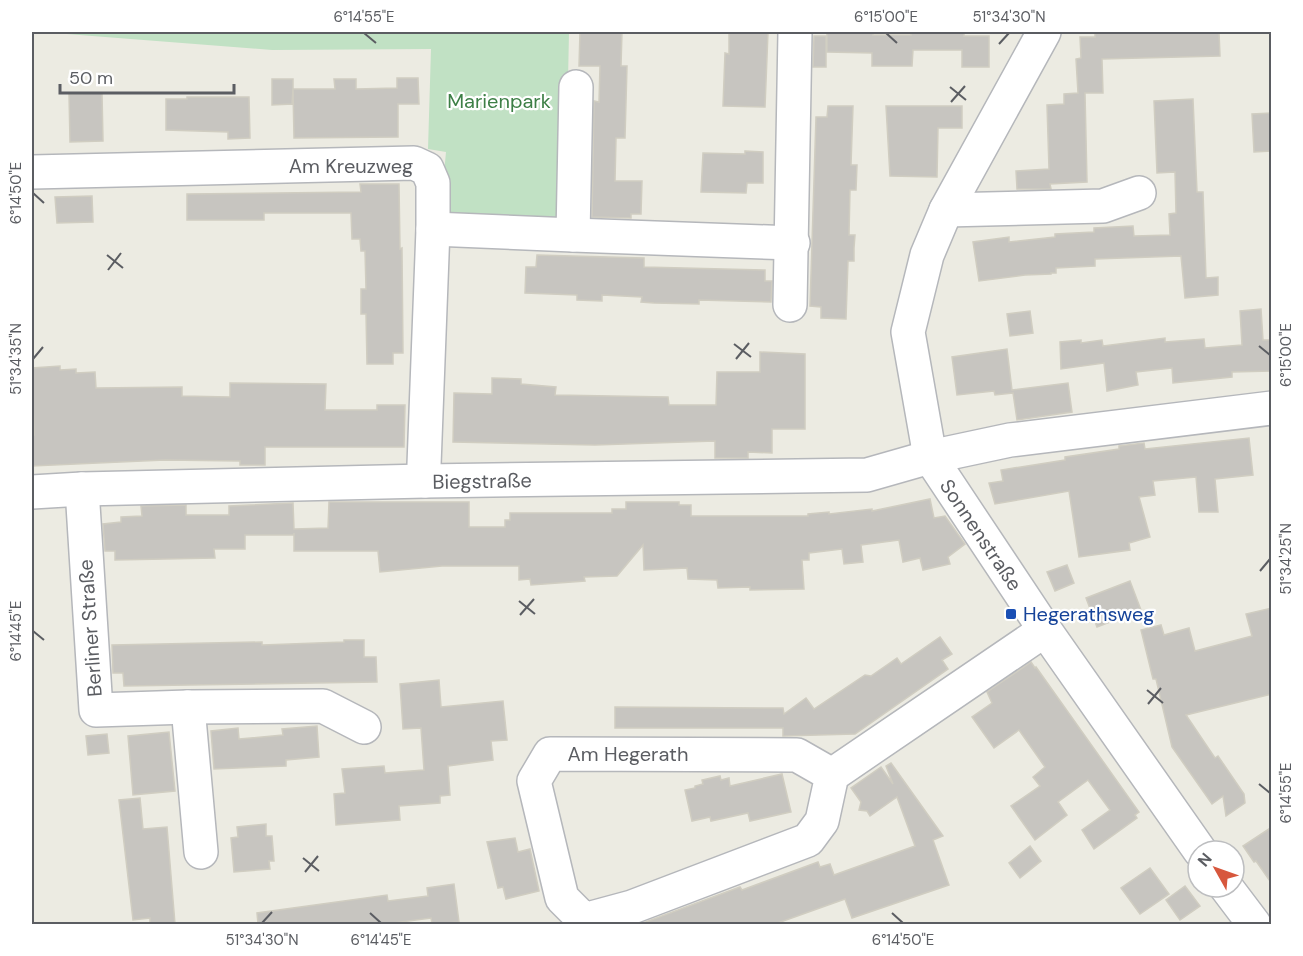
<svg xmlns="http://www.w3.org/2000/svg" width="1303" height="956" font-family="'DM Sans',sans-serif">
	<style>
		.green { fill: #c1e1c4 }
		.building { fill: #c7c5c0; stroke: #d0cdc1; stroke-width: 1.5 }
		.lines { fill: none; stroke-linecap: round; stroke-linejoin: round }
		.minor-casing { stroke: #b5b7bb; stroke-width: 36 }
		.minor { stroke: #fff; stroke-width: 33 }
		.ticks { fill: none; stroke: #5b5d62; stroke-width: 2 }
		.transit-dot { fill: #1a4fb4; stroke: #fff; stroke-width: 2 }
		.labels { text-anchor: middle; stroke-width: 4.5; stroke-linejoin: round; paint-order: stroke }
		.park-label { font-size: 20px; fill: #3d7f46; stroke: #fff }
		.street-label { font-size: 20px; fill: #5b5d62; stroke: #fff }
		.transit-label { font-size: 20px; fill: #164399; stroke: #fff; text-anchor: start }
		.neatline { fill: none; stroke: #5b5d62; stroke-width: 2 }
		.ticks-label { font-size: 15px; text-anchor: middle; fill: #5b5d62 }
	</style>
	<rect width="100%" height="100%" fill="#ecebe2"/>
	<!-- green -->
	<polygon class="green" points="41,32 569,32 565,228 439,226 446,152 428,149 431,49 272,50"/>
	<!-- building -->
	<g class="building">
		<polygon points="580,32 622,32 621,66 627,66 625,138 616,138 615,181 642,181 641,214 631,214 631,218 592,217 594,101 599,102 600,66 579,66"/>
		<polygon points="729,32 768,32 765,107 723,106 725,53 729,54"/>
		<polygon points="827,32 873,32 873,35 911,35 911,32 964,32 964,36 989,36 989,67 962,67 962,50 913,50 912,66 872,66 872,53 827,52"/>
		<polygon points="1107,32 1219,32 1220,56 1102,59 1103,93 1085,93 1087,182 1050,184 1051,189 1017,189 1016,171 1049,169 1047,105 1064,104 1064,94 1078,93 1076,59 1081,58 1080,37 1095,37 1095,33"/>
		<polygon points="814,36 826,36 826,67 813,67"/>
		<polygon points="397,78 418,78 419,104 398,104 398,137 294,138 293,89 292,104 272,105 272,79 293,79 293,89 335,89 334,79 356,79 356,89 397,88"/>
		<polygon points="102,93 103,141 70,142 69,94"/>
		<polygon points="187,97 249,97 250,138 228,139 228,132 166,130 166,99 187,99"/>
		<polygon points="1193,99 1197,192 1203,192 1206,278 1218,277 1218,295 1185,298 1181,256 1095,259 1095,266 1056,268 1056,273 1051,273 1051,274 1025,275 979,281 973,242 1009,237 1009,242 1055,237 1055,234 1094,232 1094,228 1133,226 1134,236 1170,235 1169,214 1176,213 1175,172 1157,173 1154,101"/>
		<polygon points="828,106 853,106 851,165 857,165 856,190 850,190 849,235 855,235 854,248 854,261 848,261 846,319 821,318 821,307 810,306 816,117 827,117"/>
		<polygon points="886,106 962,106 962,128 938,128 937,177 890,176"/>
		<polygon points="1272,113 1272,151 1254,152 1252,114"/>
		<polygon points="745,151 763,152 763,183 747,183 746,193 701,192 703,153 745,154"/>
		<polygon points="360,184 399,184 400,249 402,248 403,353 393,353 393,364 367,364 366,314 361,314 361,289 366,289 365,251 361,251 360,239 352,239 351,213 264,213 264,220 187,220 187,194 361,192"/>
		<polygon points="92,196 93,222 57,223 55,197"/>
		<polygon points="537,255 644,258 644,267 765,270 765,281 772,281 771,302 699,300 699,304 654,303 641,302 642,297 602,295 602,301 577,300 577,295 525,293 526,267 536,267"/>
		<polygon points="1261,309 1263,340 1272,340 1272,371 1232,372 1232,377 1173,383 1172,368 1136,372 1138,385 1107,391 1104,363 1061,369 1060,342 1081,340 1081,343 1102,340 1103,346 1165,338 1165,342 1204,339 1205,348 1242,345 1240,311"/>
		<polygon points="1030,311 1033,333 1010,336 1007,314"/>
		<polygon points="1007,349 1012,390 1068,383 1072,412 1017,420 1013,393 995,395 994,391 957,395 952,357"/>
		<polygon points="760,352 805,354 805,429 772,429 772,453 748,452 748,458 715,458 715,441 595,445 453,442 454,393 492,394 492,378 521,379 521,384 556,387 555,395 668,397 669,405 716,405 717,372 760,372"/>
		<polygon points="60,366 60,370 76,369 76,373 95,372 96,388 182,387 182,396 230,397 230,383 326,384 325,410 377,410 377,405 405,405 404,447 265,447 265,465 240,465 240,461 165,460 32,466 32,435 34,435 32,368"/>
		<polygon points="1249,438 1253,475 1215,479 1218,512 1199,512 1196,477 1153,481 1155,495 1139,497 1150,537 1129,543 1130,550 1079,557 1069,491 995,504 989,483 1003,481 1001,470 1065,460 1065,457 1119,449 1119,446 1144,443 1145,449"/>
		<polygon points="930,499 934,518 945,516 965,544 948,557 950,564 923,570 920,558 903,562 899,540 861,545 863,562 844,564 842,549 809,553 809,560 802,560 804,589 750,590 750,587 718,588 717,580 688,579 687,568 644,570 643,545 617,576 584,577 585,581 531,585 530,579 519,580 519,566 442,566 380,572 378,551 294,551 294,533 294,535 245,535 245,549 214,549 215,558 115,560 115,551 105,551 103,524 121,522 121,517 142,516 141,506 186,505 186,515 229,515 229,506 293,503 294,529 328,528 329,502 469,502 469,527 505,527 505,520 510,520 510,513 612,513 612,509 626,509 626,502 679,502 679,505 691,505 691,516 808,516 808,514 829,512 829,514 872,509 872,511"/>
		<polygon points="1067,565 1074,583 1055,591 1047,572"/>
		<polygon points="1130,581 1141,610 1097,627 1086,598"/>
		<polygon points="1272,608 1272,694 1186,715 1215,758 1218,756 1244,794 1245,803 1226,816 1223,796 1212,804 1172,747 1156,679 1153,679 1141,630 1161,625 1164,635 1189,628 1195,651 1252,636 1246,614"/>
		<polygon points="940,637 952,654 942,660 948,669 855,734 783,736 783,728 615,728 615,707 783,708 784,714 806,698 814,709 865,675 871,676 897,658 901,664"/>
		<polygon points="344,640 364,640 364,657 376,657 377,682 124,686 123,673 113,673 112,645 262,642 262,645 344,642"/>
		<polygon points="1031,662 1035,668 1036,667 1139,812 1135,815 1137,818 1094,849 1082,830 1110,810 1088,780 1058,802 1067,815 1035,840 1011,806 1040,786 1033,777 1045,767 1019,730 994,748 972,717 992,703 987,692"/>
		<polygon points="439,680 441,707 503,701 507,740 491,741 493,760 448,766 450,795 440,796 440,803 399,806 400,820 336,825 334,794 345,793 342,769 384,766 385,773 424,770 421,728 403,729 400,684"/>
		<polygon points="317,726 319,757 286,760 286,766 214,769 211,731 238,728 239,739 283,735 282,729"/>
		<polygon points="169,732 175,791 133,795 128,736"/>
		<polygon points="107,734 109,753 88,755 86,736"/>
		<polygon points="891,763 943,836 933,840 949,885 852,918 845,899 775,924 643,924 643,923 740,887 742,890 818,862 820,867 830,864 834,875 915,846 897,797 870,816 867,811 859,810 861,802 851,788 881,767 893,784 886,766"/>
		<polygon points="782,774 791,812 750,821 748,813 711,821 710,817 692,821 685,790 695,788 695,786 703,784 702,780 720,776 721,780 729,778 730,786"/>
		<polygon points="140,798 143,829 167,827 175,924 150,924 150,918 133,920 119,800"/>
		<polygon points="266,824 266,836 272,836 274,861 269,861 270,869 234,872 231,838 238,837 237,827"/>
		<polygon points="1272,827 1272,884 1256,861 1254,862 1243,846"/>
		<polygon points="515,838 518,852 530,849 539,891 506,899 503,887 498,888 487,842"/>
		<polygon points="1030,846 1041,861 1020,878 1009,863"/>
		<polygon points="1150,868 1169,894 1140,914 1121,888"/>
		<polygon points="454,884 459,922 432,924 431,918 386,924 258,924 257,913 387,895 388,901 428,896 427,888"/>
		<polygon points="1185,886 1200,906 1180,920 1166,900"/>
	</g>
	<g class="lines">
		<defs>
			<g id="minor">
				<polyline points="1044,32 946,210 927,255 908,332 930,457 1045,630 1200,851"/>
				<polyline points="32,172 414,163 427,169 433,183 433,229 424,465 425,481"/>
				<polyline points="946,210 1103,206 1139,193"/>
				<polyline points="433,229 573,235 576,87"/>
				<polyline points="573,235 793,243"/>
				<polyline points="790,305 795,32"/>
				<polyline points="82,489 96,710 188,707 323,706 364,727"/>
				<polyline points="32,492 82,489 425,481 867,475 930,457 1010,440 1272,408"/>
				<polyline points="188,707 201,852"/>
				<polyline points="832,775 797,755 550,754 534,781 562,898 584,920 632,907 808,840 822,821 832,775 1045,630"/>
				<polyline points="1226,887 1254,924"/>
			</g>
		</defs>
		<!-- minor casing -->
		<use href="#minor" class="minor-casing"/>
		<!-- minor -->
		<use href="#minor" class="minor"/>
	</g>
	<!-- ticks -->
	<path class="ticks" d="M364,33L376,43M886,33L897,43M999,44L1009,33M950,87L966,100M951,102L965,86M33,193L44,203M107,255L123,268M108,270L121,253M734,344L751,357M1259,346L1270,355M33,359L43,347M736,359L749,343M1260,571L1270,559M519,601L535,614M520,615L534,599M33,631L44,640M1147,690L1163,703M1148,704L1161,688M1259,784L1270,793M303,858L319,871M305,872L318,856M370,913L381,923M892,913L903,923M262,923L272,912"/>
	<!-- markers -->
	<rect class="transit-dot" x="1005" y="608" width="12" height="12" rx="3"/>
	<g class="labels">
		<!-- park labels -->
		<g class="park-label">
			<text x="499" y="108">Marienpark</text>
		</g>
		<!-- street labels -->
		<g class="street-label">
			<text x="351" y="173">Am Kreuzweg</text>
			<text transform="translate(482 481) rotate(-1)" y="7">Biegstraße</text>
			<text transform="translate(981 535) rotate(56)" y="7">Sonnenstraße</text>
			<text transform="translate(90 628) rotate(-94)" y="7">Berliner Straße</text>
			<text x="628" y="761">Am Hegerath</text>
		</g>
		<!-- transit labels -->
		<g class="transit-label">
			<text x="1023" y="621">Hegerathsweg</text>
		</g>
	</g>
	<!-- border -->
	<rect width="1303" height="956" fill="none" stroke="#ffffff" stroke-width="66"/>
	<!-- north arrow -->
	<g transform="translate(1216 869) rotate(310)"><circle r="28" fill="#ffffff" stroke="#bdbec0" stroke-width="1.5"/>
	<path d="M0-4.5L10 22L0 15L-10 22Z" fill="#d7573d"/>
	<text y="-9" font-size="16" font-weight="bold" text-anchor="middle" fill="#5b5d62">N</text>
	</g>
	<!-- scale -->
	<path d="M60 84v9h174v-9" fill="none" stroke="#5b5d62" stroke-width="3"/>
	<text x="69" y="84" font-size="18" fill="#5b5d62" stroke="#ffffff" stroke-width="4.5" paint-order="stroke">50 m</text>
	<rect x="33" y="33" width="1237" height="890" class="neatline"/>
	<g class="ticks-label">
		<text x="364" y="22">6°14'55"E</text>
		<text x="886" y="22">6°15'00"E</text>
		<text x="1009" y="22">51°34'30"N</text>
		<text transform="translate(16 193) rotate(-90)" y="5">6°14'50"E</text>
		<text transform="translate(1286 355) rotate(-90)" y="5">6°15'00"E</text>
		<text transform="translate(16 359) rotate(-90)" y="5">51°34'35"N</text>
		<text transform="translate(1286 559) rotate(-90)" y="5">51°34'25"N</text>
		<text transform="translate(16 631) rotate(-90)" y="5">6°14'45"E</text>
		<text transform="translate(1286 793) rotate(-90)" y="5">6°14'55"E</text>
		<text x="262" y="945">51°34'30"N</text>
		<text x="381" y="945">6°14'45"E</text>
		<text x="903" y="945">6°14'50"E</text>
	</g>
</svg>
